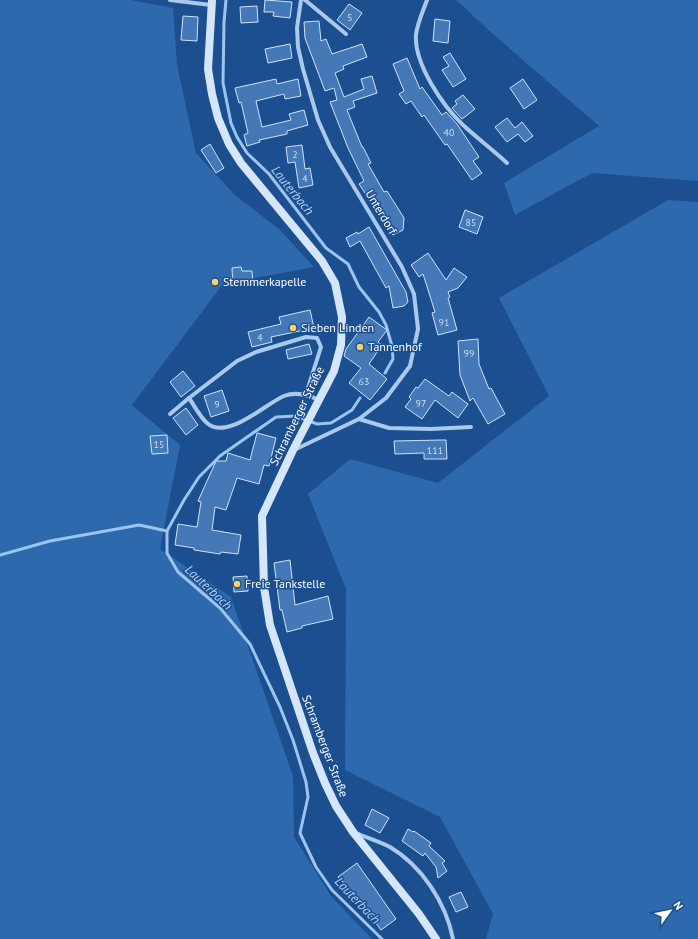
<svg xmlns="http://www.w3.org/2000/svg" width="698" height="939" font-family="'PT Sans',sans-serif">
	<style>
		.green { fill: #2e69ad }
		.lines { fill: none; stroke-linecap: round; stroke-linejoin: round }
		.stream { stroke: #9cc4f0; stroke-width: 3 }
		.building { fill: #4478b7; stroke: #cfe3fa }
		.minor { stroke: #a9c9ee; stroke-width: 4 }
		.secondary { stroke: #d6e6fa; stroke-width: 8 }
		.poi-dot { fill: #ffd166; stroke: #1b4f8f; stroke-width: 1.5 }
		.labels { text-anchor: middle; stroke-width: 3; stroke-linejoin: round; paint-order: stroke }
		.number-label { font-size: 10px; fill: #d0dded }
		.street-label { font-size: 12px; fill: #fff; stroke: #1b4f8f }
		.poi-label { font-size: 12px; fill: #fff; stroke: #1b4f8f; text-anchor: start }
		.water-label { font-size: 13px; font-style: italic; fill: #b5d3f5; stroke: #1b4f8f }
	</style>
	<rect width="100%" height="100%" fill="#1b4f8f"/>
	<!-- green -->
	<g class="green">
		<polygon points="0,0 131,0 173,8 177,65 196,153 235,195 280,230 314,267 223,284 132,405 180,445 160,549 231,597 293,776 294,837 331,896 372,939 0,939"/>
		<polygon points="456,0 698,0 698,181 592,173 515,215 504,183 599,126 494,35"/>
		<polygon points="668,200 698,202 698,939 486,939 493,914 440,817 345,770 346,589 308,494 350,459 438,483 549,396 499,298"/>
	</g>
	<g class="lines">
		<!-- stream -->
		<g class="stream">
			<polyline points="226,0 224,22 223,83 231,123 237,137 247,153 269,174 326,248 348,264 359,287 379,312 386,325 392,346 393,359 385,373"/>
			<polyline points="360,398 352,410 331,423 317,424 296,416 276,417 220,456 199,477 184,500 167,531 167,553 178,572 220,608 250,644 280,707 293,740 306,782 308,797 300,833 316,867 332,890 382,939"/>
			<polyline points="0,555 50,541 139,525 167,531"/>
		</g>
	</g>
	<!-- building -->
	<g class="building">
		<polygon points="265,0 292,2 290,18 273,16 274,12 264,12"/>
		<polygon points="349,4 362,13 350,30 337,20"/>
		<polygon points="257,6 258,22 241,23 240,7"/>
		<polygon points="183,16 198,17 197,41 181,40"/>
		<polygon points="435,19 450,21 448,43 433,41"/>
		<polygon points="319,21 321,41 326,39 332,54 362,44 367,57 343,66 344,69 335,73 344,97 364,89 361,79 372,76 377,93 353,101 355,107 347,110 362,147 363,147 371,163 368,164 384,192 387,191 404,218 403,230 393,235 368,195 367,196 359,184 364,181 348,148 330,102 337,100 334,88 325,91 305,38 304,22"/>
		<polygon points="290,44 292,58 268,63 265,49"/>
		<polygon points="450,53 466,79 453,87 442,70 449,66 443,57"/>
		<polygon points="407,58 420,89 422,87 442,115 446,112 457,124 479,157 473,161 482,173 472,180 447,144 445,145 424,115 422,117 411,101 406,104 399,94 404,91 393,64"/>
		<polygon points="276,79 277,84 298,79 301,96 285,99 284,94 256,101 262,127 291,120 289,114 304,110 308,125 287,131 287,134 259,140 260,142 247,146 244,135 248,133 241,102 239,103 235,88"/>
		<polygon points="523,79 537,100 524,109 510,88"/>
		<polygon points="463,95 475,109 462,119 452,108 457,104 455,101"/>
		<polygon points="507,118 515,128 522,122 533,136 525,142 518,134 507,142 495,127"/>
		<polygon points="210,144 224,168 216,173 201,150"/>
		<polygon points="302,145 305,169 310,168 313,185 299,188 295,162 288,163 286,147"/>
		<polygon points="465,210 483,217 477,234 459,227"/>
		<polygon points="369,227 406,292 408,302 404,306 393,308 389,286 386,288 360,241 350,247 346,238 357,232 358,234"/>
		<polygon points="428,253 446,280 454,268 467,277 458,288 448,292 450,297 448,298 457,330 438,335 432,313 435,312 423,274 419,277 411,265"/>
		<polygon points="241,267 242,271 252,271 253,285 233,286 232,268"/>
		<polygon points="310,310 314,328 271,337 272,342 252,347 248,332 281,324 279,317"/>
		<polygon points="369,317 387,330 378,342 382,345 369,364 387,379 370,400 349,383 361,368 344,356 346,349"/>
		<polygon points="478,339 479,364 489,389 491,388 505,414 488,424 473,398 470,401 460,375 458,341"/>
		<polygon points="309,344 312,354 288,359 286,350"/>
		<polygon points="183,371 195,386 181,397 170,382"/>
		<polygon points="425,379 449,396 452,392 468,404 458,418 435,400 422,419 405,407 411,399 409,397 416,387 418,388"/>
		<polygon points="222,390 229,411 211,417 204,396"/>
		<polygon points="186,408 198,425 186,435 173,418"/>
		<polygon points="257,433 276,438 269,466 264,465 259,484 237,478 226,510 215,507 212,530 241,535 238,554 221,552 220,554 194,550 194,548 175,545 178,524 197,527 201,502 198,501 216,461 226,461 228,453 250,460"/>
		<polygon points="167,435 168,453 152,454 150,436"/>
		<polygon points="442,440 446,440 447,459 424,459 424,453 395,454 394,441"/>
		<polygon points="290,560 295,605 328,596 333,619 302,626 302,628 287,632 282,610 280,610 274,563"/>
		<polygon points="247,576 248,591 234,592 233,577"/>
		<polygon points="372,809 389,818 380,833 365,825"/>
		<polygon points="408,829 413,832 414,831 431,843 429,846 445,861 442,863 447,871 438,878 436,867 425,853 423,856 402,841"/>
		<polygon points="357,863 396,919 381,930 357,897 338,877"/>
		<polygon points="461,892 468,907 456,912 449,897"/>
	</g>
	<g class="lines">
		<!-- minor -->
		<g class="minor">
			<polyline points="170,0 211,5"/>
			<polyline points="305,0 346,34"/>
			<path d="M427,0C423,11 417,24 416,35C414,64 443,106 463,125C477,138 493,150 507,163"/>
			<path d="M306,394L321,347L317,338L306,337L256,352L237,361L189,398C194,405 200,417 207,423C227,441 265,404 284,396C296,391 308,395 319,400"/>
			<polyline points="170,414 189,398"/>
			<polyline points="359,419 389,428 431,429 471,427"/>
			<polyline points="294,450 359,419 386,398 410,366 418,329 414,294 402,267 330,147 318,120 303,69 298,47 297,28 301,0"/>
			<path d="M356,833C367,838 379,841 390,847C422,866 446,903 453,939"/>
		</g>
		<!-- secondary -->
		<polyline class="secondary" points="212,0 208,69 212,94 218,118 229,144 241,163 322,261 335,283 342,317 341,345 334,371 293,450 262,516 264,587 270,625 313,753 325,783 336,806 353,832 419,914 436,939"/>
	</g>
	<!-- markers -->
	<g class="poi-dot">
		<circle cx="215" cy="282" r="4"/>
		<circle cx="293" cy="328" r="4"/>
		<circle cx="360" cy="347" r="4"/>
		<circle cx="237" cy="584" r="4"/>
	</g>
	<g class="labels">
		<!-- number labels -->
		<g class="number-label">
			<text x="350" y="21">5</text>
			<text x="449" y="136">40</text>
			<text x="295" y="158">2</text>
			<text x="305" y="182">4</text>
			<text x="471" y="226">85</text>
			<text x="444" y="326">91</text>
			<text x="260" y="341">4</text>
			<text x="469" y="357">99</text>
			<text x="364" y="385">63</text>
			<text x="421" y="407">97</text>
			<text x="217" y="408">9</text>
			<text x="159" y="448">15</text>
			<text x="435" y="454">111</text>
		</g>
		<!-- street labels -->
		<g class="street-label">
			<text transform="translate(381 212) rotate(59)" y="4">Unterdorf</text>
			<text transform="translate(297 416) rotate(-64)" y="4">Schramberger Straße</text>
			<text transform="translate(325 746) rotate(69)" y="4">Schramberger Straße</text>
		</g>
		<!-- poi labels -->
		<g class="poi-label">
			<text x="223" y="286">Stemmerkapelle</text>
			<text x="301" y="332">Sieben Linden</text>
			<text x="368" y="351">Tannenhof</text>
			<text x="245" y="588">Freie Tankstelle</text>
		</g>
		<!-- water labels -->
		<g class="water-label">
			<text transform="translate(293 190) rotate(51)" y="5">Lauterbach</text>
			<text transform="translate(209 587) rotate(43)" y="5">Lauterbach</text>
			<text transform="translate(358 900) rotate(46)" y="5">Lauterbach</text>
		</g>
	</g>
	<!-- north arrow -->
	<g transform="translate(670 911) rotate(57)" stroke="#1b4f8f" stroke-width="3" paint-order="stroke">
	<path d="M0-3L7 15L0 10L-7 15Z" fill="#ffffff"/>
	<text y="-6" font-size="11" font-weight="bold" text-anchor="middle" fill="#ffffff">N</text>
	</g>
</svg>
